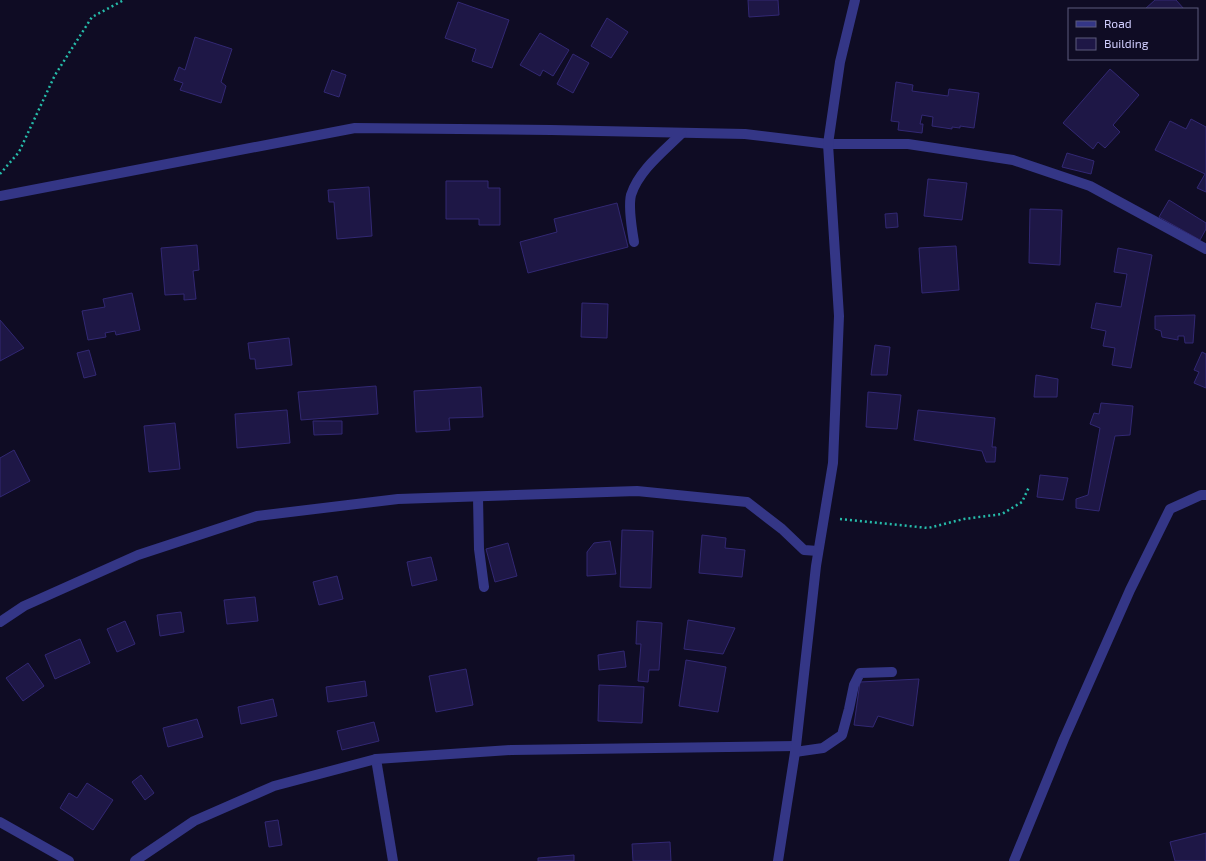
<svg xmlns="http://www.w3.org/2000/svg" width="1206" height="861" font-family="'Exo 2',sans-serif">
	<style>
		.building { fill: #1e1746; stroke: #322873 }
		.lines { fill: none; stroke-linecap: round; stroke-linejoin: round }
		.path { stroke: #26bcaa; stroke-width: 2.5; stroke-dasharray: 2 3; stroke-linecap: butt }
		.minor { stroke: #343686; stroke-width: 10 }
	</style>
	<rect width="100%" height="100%" fill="#0f0c24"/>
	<!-- building -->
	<g class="building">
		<polygon points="748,0 778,0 779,15 749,17"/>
		<polygon points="1155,0 1176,0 1184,9 1145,9"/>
		<polygon points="458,2 509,20 492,68 472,61 476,49 445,38"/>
		<polygon points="607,18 628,32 611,58 591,46"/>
		<polygon points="540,33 569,50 553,76 543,70 540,76 520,65"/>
		<polygon points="195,37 232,49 221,82 226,86 221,103 180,90 183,83 174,80 179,67 185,70"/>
		<polygon points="573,54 589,63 573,93 557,84"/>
		<polygon points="1110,69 1139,95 1113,125 1120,132 1105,148 1098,142 1093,149 1063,123"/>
		<polygon points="332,70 346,75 339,97 324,92"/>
		<polygon points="896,82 913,85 912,91 948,96 949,89 979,93 974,128 960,126 960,128 952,127 952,129 932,126 933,117 922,115 920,124 923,124 922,133 898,130 899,122 891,121"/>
		<polygon points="1191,119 1206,127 1206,192 1197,188 1205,174 1155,150 1170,121 1186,129"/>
		<polygon points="1067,153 1094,161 1091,174 1062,167"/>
		<polygon points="928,179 967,183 962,220 924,216"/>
		<polygon points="446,181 488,181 488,188 500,188 500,225 479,225 479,219 446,219"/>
		<polygon points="369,187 372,236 337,239 334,202 329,202 328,190"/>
		<polygon points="1169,200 1206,223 1206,229 1200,240 1159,217"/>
		<polygon points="617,203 628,247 528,273 520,242 557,232 554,219"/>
		<polygon points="1030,209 1062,210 1060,265 1029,263"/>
		<polygon points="897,213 898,227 886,228 885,214"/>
		<polygon points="197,245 199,270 193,271 196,299 184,300 184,294 165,295 161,248"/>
		<polygon points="956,246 959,290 922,293 919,248"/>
		<polygon points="1118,248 1152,255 1131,368 1112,365 1115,348 1103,346 1106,331 1091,328 1096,303 1121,307 1127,274 1114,272"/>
		<polygon points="132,293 140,330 116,335 115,331 105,333 106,337 88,340 82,311 105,307 103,299"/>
		<polygon points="582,303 608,304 607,338 581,337"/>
		<polygon points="1195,315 1193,343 1185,343 1184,336 1178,336 1178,340 1162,337 1161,331 1155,329 1155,316"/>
		<polygon points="0,320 24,348 0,361"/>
		<polygon points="289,338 292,365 256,369 255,359 250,359 248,343"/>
		<polygon points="875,345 890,347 887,375 871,375"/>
		<polygon points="89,350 96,375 84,378 77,353"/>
		<polygon points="1202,352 1206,354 1206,388 1194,383 1199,372 1194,370"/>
		<polygon points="1036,375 1058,379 1057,397 1034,397"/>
		<polygon points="376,386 378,414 301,420 298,392"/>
		<polygon points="481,387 483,417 449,418 450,430 416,432 414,391"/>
		<polygon points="868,392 901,395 897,429 866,427"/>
		<polygon points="1101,403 1133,406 1130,435 1115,436 1099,511 1076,508 1076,499 1088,495 1100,428 1090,424 1094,413 1099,414"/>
		<polygon points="287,410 290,443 237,448 235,414"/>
		<polygon points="918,410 995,418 992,447 996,447 995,462 986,462 982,451 914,440"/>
		<polygon points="313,421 342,421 342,434 314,435"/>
		<polygon points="175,423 180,469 149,472 144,426"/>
		<polygon points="14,450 30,481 0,497 0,458"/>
		<polygon points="1040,475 1068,478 1063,500 1037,497"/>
		<polygon points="622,530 653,531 651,588 620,587"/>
		<polygon points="702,535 726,538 725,548 745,550 742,577 699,573"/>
		<polygon points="610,541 616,574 587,576 587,552 594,543"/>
		<polygon points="508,543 517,576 495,582 486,549"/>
		<polygon points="431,557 437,580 412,586 407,562"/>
		<polygon points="337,576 343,599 319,605 313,582"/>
		<polygon points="255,597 258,621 227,624 224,600"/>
		<polygon points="181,612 184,632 160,636 157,615"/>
		<polygon points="688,620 735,628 723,654 684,649"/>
		<polygon points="125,621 135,644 117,652 107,629"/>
		<polygon points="637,621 662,623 659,670 649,670 648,682 638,681 641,644 636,644"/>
		<polygon points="80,639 90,663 55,679 45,655"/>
		<polygon points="624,651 626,667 599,670 598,655"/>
		<polygon points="686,660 726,667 718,712 679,706"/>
		<polygon points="28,663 44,686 23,701 6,678"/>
		<polygon points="466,669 473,705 436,712 429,676"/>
		<polygon points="919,679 913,726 878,716 873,727 854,725 860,682"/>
		<polygon points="365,681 367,696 328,702 326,687"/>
		<polygon points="599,685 644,687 642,723 598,721"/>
		<polygon points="273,699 277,716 241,724 238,707"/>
		<polygon points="197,719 203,737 168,747 163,728"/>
		<polygon points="374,722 379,741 342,750 337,731"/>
		<polygon points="141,775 154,793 145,800 132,782"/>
		<polygon points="87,783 113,800 93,830 60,808 69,793 77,798"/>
		<polygon points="278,820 282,845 269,847 265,822"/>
		<polygon points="1206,833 1206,861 1175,861 1170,842"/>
		<polygon points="670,842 671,861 633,861 632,844"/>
		<polygon points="574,855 574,861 538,861 538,858"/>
	</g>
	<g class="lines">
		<!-- path -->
		<g class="path">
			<polyline points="0,174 19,152 55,75 92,17 124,0"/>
			<polyline points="840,519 928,528 964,519 1002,514 1022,502 1029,487"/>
		</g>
		<!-- minor -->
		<g class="minor">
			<polyline points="0,196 355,128 551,130 745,134 828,144 908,144 1013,160 1090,186 1206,249"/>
			<path d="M634,242C632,230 628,207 631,195C639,170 664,151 682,133"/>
			<polyline points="478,497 479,549 484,587"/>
			<polyline points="0,622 24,606 138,555 257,516 398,499 637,491 747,502 782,529 804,550 818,551"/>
			<polyline points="795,752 823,748 842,735 849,709 854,685 860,673 892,672"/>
			<polyline points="376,759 393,861"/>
			<polyline points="0,822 69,861"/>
			<polyline points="135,861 194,821 274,786 376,759 511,750 796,746"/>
			<polyline points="778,861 796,746 816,566 833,463 839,316 828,144 840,62 855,0"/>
			<polyline points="1014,861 1064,739 1130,590 1170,509 1201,495 1206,495"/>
		</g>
	</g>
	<!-- legend -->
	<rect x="1068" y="8" width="130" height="52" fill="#0f0c24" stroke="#5d5a7c"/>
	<rect x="1076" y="21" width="20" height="6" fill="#343686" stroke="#5d5a7c"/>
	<text x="1104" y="28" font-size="12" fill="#d2cfff">Road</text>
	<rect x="1076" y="38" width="20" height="12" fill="#1e1746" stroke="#5d5a7c"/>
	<text x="1104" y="48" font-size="12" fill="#d2cfff">Building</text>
</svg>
